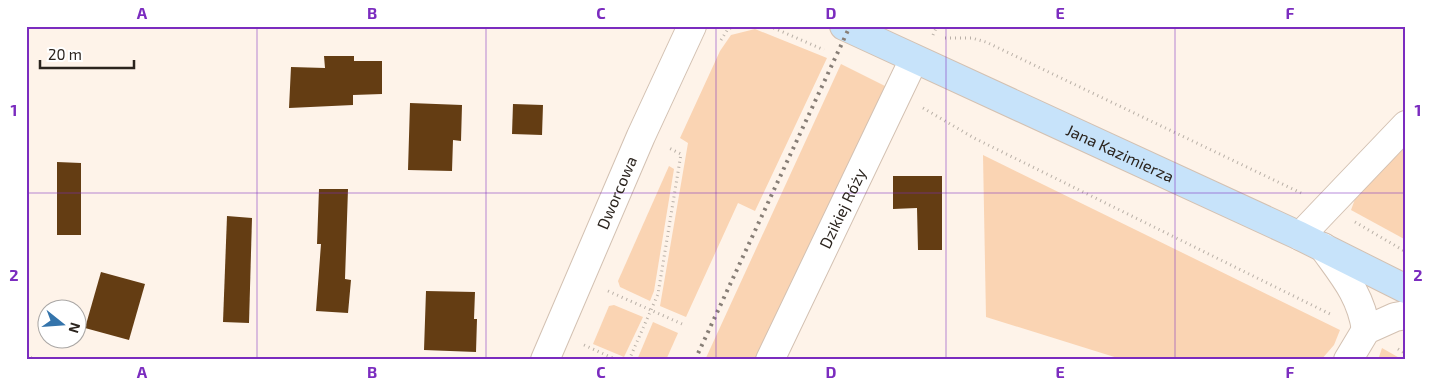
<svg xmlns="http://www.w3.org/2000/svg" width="1432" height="386" font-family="'Exo 2',sans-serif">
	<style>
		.green { fill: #fad4b3 }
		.building { fill: #643d13 }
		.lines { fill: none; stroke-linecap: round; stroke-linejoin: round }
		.minor-casing { stroke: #d3c1b2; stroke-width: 30 }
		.secondary-casing { stroke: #d3c1b2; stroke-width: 30 }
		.path { stroke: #b9b0a7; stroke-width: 3; stroke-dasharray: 1 4; stroke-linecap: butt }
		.minor { stroke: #fff; stroke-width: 28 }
		.secondary { stroke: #c7e3fa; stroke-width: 28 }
		.rail { stroke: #877e76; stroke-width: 4; stroke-dasharray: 2.5 5; stroke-linecap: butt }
		.grid { fill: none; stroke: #7b2cbf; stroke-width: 1; stroke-opacity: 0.55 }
		.labels { text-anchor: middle; stroke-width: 5; stroke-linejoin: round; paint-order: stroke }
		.street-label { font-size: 16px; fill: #2b241e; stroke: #fff }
		.neatline { fill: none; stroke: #7b2cbf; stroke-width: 2 }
		.grid-label { font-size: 16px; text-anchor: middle; font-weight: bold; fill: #7b2cbf }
	</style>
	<rect width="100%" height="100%" fill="#fef3e9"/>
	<!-- green -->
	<g class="green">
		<polygon points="755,29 827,58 755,211 738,203 686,317 660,306 688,143 680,138 720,51 731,35"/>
		<polygon points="841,64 887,87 763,360 705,360"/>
		<polygon points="1406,141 1406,240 1351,210 1358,191"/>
		<polygon points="983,155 1340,330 1334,345 1321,360 1124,360 986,317"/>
		<polygon points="669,166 674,169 654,291 650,301 620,287 618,281"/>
		<polygon points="614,305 643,317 624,357 593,344 609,306"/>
		<polygon points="653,322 678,333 666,360 637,360"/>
		<polygon points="1382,348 1403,360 1378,360"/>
	</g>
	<!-- building -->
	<g class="building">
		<polygon points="324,56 354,56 354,61 382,61 382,94 353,95 353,105 289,108 291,67 325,68"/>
		<polygon points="410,103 462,105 461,141 453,140 452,171 408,170"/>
		<polygon points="513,104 543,105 542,135 512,134"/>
		<polygon points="57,162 81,163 81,235 57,235"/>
		<polygon points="893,176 942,176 942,250 918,250 917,208 893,209"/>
		<polygon points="319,189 348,189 345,279 351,280 348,313 316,311 321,244 317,244"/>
		<polygon points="227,216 252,218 249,323 223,322"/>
		<polygon points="101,272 145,284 129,340 85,328"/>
		<polygon points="426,291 475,292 474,319 477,319 476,352 424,350"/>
	</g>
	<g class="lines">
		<defs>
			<g id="minor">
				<polyline points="1300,236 1406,125"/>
				<path d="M1323,247C1343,275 1361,295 1366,330"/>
				<path id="s1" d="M545,360L641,136L692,26"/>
				<path id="s2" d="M770,360L914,59"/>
				<polyline points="1348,360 1366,330 1395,317 1406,315"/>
			</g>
			<g id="secondary">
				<path id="s3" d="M844,26L1300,236L1406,289"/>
			</g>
		</defs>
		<!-- minor casing -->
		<use href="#minor" class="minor-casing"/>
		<!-- secondary casing -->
		<use href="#secondary" class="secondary-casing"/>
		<!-- path -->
		<g class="path">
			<polyline points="769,26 824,50"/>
			<polyline points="933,35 937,26"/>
			<polyline points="945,38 972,38 986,42 1301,193"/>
			<polyline points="721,40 728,29 737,26"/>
			<polyline points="923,108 974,138 1330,314"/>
			<polyline points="1355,222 1406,252"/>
			<polyline points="608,291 682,324"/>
			<polyline points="584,345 617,360"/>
			<polyline points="1398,349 1406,354"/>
			<polyline points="26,356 38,360"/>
			<polyline points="629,360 658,294 681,154 669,148"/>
		</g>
		<!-- minor -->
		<use href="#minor" class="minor"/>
		<!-- secondary -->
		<use href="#secondary" class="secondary"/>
		<!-- rail -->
		<polyline class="rail" points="695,360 850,26"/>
	</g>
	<!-- grid -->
	<path class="grid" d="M257,26V360M486,26V360M716,26V360M946,26V360M1175,26V360M26,193H1406"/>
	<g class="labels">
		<!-- street labels -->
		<g class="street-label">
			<text dy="6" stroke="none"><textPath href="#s3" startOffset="304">Jana Kazimierza</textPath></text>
			<text dy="6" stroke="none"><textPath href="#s1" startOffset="182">Dworcowa</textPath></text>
			<text dy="6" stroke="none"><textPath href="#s2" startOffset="168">Dzikiej Róży</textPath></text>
		</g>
	</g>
	<!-- border -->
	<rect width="1432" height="386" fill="none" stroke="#ffffff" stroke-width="55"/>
	<!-- north arrow -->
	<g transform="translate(62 324) rotate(107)"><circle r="24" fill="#ffffff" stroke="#aaa7a5"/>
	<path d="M0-4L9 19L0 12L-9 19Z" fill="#3474ab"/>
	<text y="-8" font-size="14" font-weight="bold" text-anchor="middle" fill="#2b241e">N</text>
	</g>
	<!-- scale -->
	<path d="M40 60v8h94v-8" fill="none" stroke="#2b241e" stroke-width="2.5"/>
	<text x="48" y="60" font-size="15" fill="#2b241e" stroke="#ffffff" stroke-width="4" paint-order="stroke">20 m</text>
	<rect x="28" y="28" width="1376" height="330" class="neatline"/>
	<g class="grid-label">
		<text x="142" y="19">A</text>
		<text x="372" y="19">B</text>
		<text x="601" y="19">C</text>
		<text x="831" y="19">D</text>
		<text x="1060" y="19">E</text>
		<text x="1290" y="19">F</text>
		<text x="14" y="116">1</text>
		<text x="1418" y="116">1</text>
		<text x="14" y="281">2</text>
		<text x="1418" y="281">2</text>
		<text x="142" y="378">A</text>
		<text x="372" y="378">B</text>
		<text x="601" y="378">C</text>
		<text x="831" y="378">D</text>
		<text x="1060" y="378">E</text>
		<text x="1290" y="378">F</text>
	</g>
</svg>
